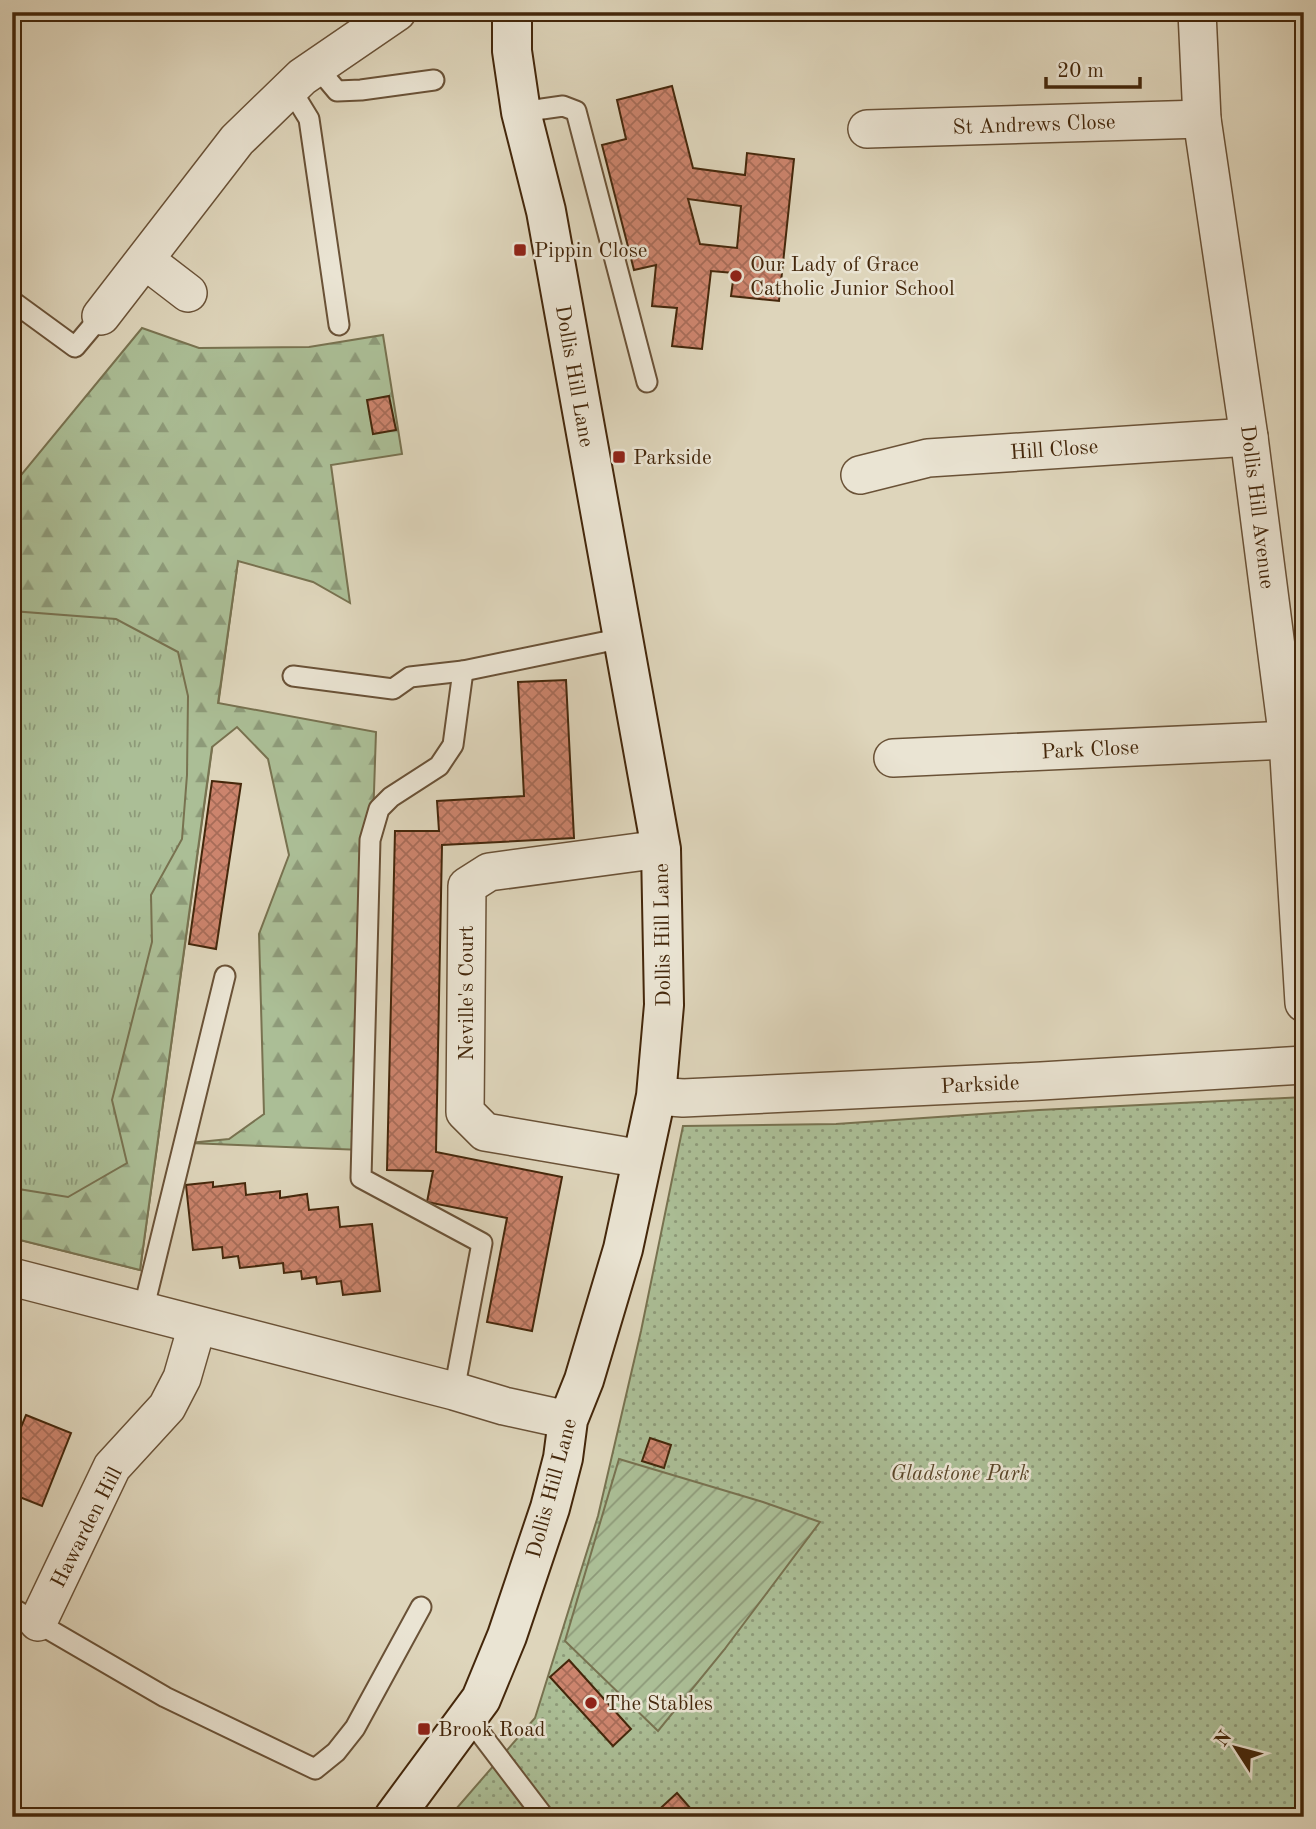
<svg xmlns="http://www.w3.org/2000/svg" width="1316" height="1829" font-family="'Old Standard TT',serif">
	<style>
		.grass { fill: url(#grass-tufts); stroke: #787250; stroke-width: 2 }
		.forest { fill: url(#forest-firs); stroke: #787250; stroke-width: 2 }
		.park { fill: url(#park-dots); stroke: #787250; stroke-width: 2 }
		.garden { fill: url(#garden-furrows); stroke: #787250; stroke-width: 2 }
		.building { fill: url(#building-cross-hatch); stroke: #44270b; stroke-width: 2; fill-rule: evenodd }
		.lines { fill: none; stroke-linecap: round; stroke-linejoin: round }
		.lane-casing { stroke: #6a5237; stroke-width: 23 }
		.street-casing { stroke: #6a5237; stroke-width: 40 }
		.secondary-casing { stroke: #44270b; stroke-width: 42 }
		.lane { stroke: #eae4d3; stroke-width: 19 }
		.street { stroke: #eae4d3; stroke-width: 37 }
		.secondary { stroke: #eae4d3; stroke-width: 38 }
		.poi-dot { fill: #8f2418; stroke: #eae4d3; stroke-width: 2.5 }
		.labels { text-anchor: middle; stroke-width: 5; stroke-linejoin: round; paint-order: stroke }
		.street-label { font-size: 21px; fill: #44270b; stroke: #eae4d3 }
		.poi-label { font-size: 21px; fill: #44270b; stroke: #eae4d3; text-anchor: start }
		.park-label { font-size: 21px; font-style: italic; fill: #594527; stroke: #eae4d3 }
	</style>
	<defs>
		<pattern id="grass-tufts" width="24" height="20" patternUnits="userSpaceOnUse" patternTransform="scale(1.75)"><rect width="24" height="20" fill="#abbe96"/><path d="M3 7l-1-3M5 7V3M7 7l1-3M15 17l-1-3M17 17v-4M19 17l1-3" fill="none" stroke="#8d9a79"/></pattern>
		<pattern id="forest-firs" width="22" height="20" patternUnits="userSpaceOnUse" patternTransform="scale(1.75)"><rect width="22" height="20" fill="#abbe96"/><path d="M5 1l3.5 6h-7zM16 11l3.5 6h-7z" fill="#8d9a79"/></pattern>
		<pattern id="park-dots" width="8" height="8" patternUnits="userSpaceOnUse" patternTransform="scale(1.75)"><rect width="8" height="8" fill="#abbe96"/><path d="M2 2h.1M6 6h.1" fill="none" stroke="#8d9a79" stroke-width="1.8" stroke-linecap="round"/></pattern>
		<pattern id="garden-furrows" width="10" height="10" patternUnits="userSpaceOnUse" patternTransform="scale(1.75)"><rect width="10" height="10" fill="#abbe96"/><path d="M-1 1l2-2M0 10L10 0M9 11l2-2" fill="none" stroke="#8d9a79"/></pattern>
		<pattern id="building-cross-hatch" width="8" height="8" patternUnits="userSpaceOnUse" patternTransform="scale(1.75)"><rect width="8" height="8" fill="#cc846d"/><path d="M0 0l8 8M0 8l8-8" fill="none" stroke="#a76c58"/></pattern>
	</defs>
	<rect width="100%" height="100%" fill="#ded5bb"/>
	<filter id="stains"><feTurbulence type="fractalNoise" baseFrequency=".00286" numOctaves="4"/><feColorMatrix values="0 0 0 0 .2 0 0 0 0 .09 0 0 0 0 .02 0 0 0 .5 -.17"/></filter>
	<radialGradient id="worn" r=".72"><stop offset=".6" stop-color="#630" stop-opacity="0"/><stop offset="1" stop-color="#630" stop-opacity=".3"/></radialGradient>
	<!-- grass -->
	<polygon class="grass" points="12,519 238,561 140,1270 12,1238"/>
	<!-- forest -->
	<polygon class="forest" points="142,328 199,348 309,347 383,335 402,454 331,465 350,603 313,582 238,561 218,703 376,732 362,1150 189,1143 229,1139 264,1114 259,934 289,855 268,759 237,727 212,747 140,1270 12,1238 12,1188 68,1197 127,1163 112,1100 152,942 151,895 182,839 187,775 188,696 178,652 116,619 12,611 12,486"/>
	<!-- park -->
	<polygon class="park" points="1304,1097 1304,1817 449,1817 535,1718 598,1516 641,1331 683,1126 836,1124 1039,1110"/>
	<!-- garden -->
	<polygon class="garden" points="619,1459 763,1502 820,1522 724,1650 658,1731 565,1641"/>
	<!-- building -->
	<g class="building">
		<path d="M672,86L693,168L745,175L747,153L794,159L779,301L731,296L734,273L711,271L702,349L672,346L677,308L652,306L656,265L634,270L602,145L626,139L617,100ZM688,199L741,206L737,248L700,244Z"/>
		<polygon points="389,396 396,430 373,434 367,400"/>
		<polygon points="566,680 574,838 442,845 436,1152 562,1177 532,1331 487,1322 507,1218 427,1202 433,1171 387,1170 395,831 439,831 437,801 524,796 518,682"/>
		<polygon points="212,781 241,784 216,949 189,944"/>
		<polygon points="213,1182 213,1187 245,1183 246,1195 280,1191 280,1198 307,1194 309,1210 338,1207 340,1227 372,1224 380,1291 343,1295 341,1281 317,1284 316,1277 302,1279 301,1271 284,1273 283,1263 240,1268 238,1256 223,1258 222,1247 193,1250 186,1185"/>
		<polygon points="26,1415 71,1433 42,1506 12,1494 12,1449"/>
		<polygon points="650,1438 671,1445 664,1468 642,1461"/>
		<polygon points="569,1660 631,1729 613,1746 550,1677"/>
		<polygon points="677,1793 698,1817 651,1817"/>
	</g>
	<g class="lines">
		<defs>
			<g id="lane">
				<polyline points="316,66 337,91 361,90 434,80"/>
				<polyline points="290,88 309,119 339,325"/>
				<polyline points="521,112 563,106 576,111 647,382"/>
				<polyline points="12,301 75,347 101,316"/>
				<polyline points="293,676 393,689 410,677 463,671 623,638"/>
				<polyline points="143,1311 225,976"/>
				<polyline points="454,1391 482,1243 361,1178 370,840 379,809 391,797 439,766 453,745 463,671"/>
				<polyline points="12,1608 165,1697 315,1769 336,1752 355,1728 421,1607"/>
				<polyline points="468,1717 544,1817"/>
			</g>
			<g id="street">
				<polyline points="1197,12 1202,119 1249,437 1288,740 1304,1003"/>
				<polyline points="867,129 1202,119"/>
				<polyline points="145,260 188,293"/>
				<polyline points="101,316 237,140 302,77 397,12"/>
				<polyline points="860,475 928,458 1249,437"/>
				<polyline points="893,758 1288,740"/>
				<polyline points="656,1096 683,1098 1041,1081 1304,1065"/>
				<polyline points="642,1159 485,1132 465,1112 467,886 489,872 661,849"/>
				<polyline points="12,1277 454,1391 504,1406 568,1420"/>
				<polyline points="38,1622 112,1467 167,1407 182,1378 197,1326"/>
			</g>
			<polyline id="secondary" points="394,1817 481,1699 507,1636 550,1508 563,1458 568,1420 584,1380 623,1249 656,1096 664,1005 661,849 546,211 521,112 512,51 512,12"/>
		</defs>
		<!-- lane casing -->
		<use href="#lane" class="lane-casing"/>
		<!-- street casing -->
		<use href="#street" class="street-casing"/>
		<!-- secondary casing -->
		<use href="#secondary" class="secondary-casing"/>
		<!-- lane -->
		<use href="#lane" class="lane"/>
		<!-- street -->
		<use href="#street" class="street"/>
		<!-- secondary -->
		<use href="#secondary" class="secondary"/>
	</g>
	<!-- markers -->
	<g class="poi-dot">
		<rect x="513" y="243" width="14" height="14" rx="3.5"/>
		<circle cx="736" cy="276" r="7"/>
		<rect x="612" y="450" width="14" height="14" rx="3.5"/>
		<circle cx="591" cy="1703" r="7"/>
		<rect x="417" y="1722" width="14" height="14" rx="3.5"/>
	</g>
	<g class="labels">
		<!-- street labels -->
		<g class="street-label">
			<text transform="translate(1034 124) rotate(-2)" y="7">St Andrews Close</text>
			<text transform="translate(575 376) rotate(80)" y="7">Dollis Hill Lane</text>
			<text transform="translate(1054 449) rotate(-4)" y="7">Hill Close</text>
			<text transform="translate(1258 507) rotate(83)" y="7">Dollis Hill Avenue</text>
			<text transform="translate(1090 749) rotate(-3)" y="7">Park Close</text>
			<text transform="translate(662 935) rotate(-91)" y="7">Dollis Hill Lane</text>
			<text transform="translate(466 993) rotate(-90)" y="7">Neville's Court</text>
			<text transform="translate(980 1084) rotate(-3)" y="7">Parkside</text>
			<text transform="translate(551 1488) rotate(-75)" y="7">Dollis Hill Lane</text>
			<text transform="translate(86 1527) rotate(-63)" y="7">Hawarden Hill</text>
		</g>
		<!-- poi labels -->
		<g class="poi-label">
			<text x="534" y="257">Pippin Close</text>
			<text x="750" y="271">Our Lady of Grace<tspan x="750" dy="24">Catholic Junior School</tspan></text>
			<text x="633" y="464">Parkside</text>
			<text x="605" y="1710">The Stables</text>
			<text x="438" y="1736">Brook Road</text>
		</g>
		<!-- park labels -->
		<g class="park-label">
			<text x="960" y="1480">Gladstone Park</text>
		</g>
	</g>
	<!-- margin -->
	<rect width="1316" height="1829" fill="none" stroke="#ded5bb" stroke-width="42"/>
	<rect x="14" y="14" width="1288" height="1801" fill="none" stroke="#44270b" stroke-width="3.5"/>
	<rect x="21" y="21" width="1274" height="1787" fill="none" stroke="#44270b" stroke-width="2"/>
	<!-- north arrow -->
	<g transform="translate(1236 1748) rotate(306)" stroke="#eae4d3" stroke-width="5" paint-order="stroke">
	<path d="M0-5L12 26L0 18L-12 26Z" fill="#44270b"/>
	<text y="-10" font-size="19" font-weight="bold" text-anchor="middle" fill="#44270b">N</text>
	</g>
	<!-- scale -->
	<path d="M1046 77v10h94v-10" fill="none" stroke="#44270b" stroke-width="3.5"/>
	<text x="1057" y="77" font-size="21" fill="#44270b" stroke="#eae4d3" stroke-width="5" paint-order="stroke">20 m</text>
	<rect width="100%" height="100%" filter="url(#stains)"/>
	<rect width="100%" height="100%" fill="url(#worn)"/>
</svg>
